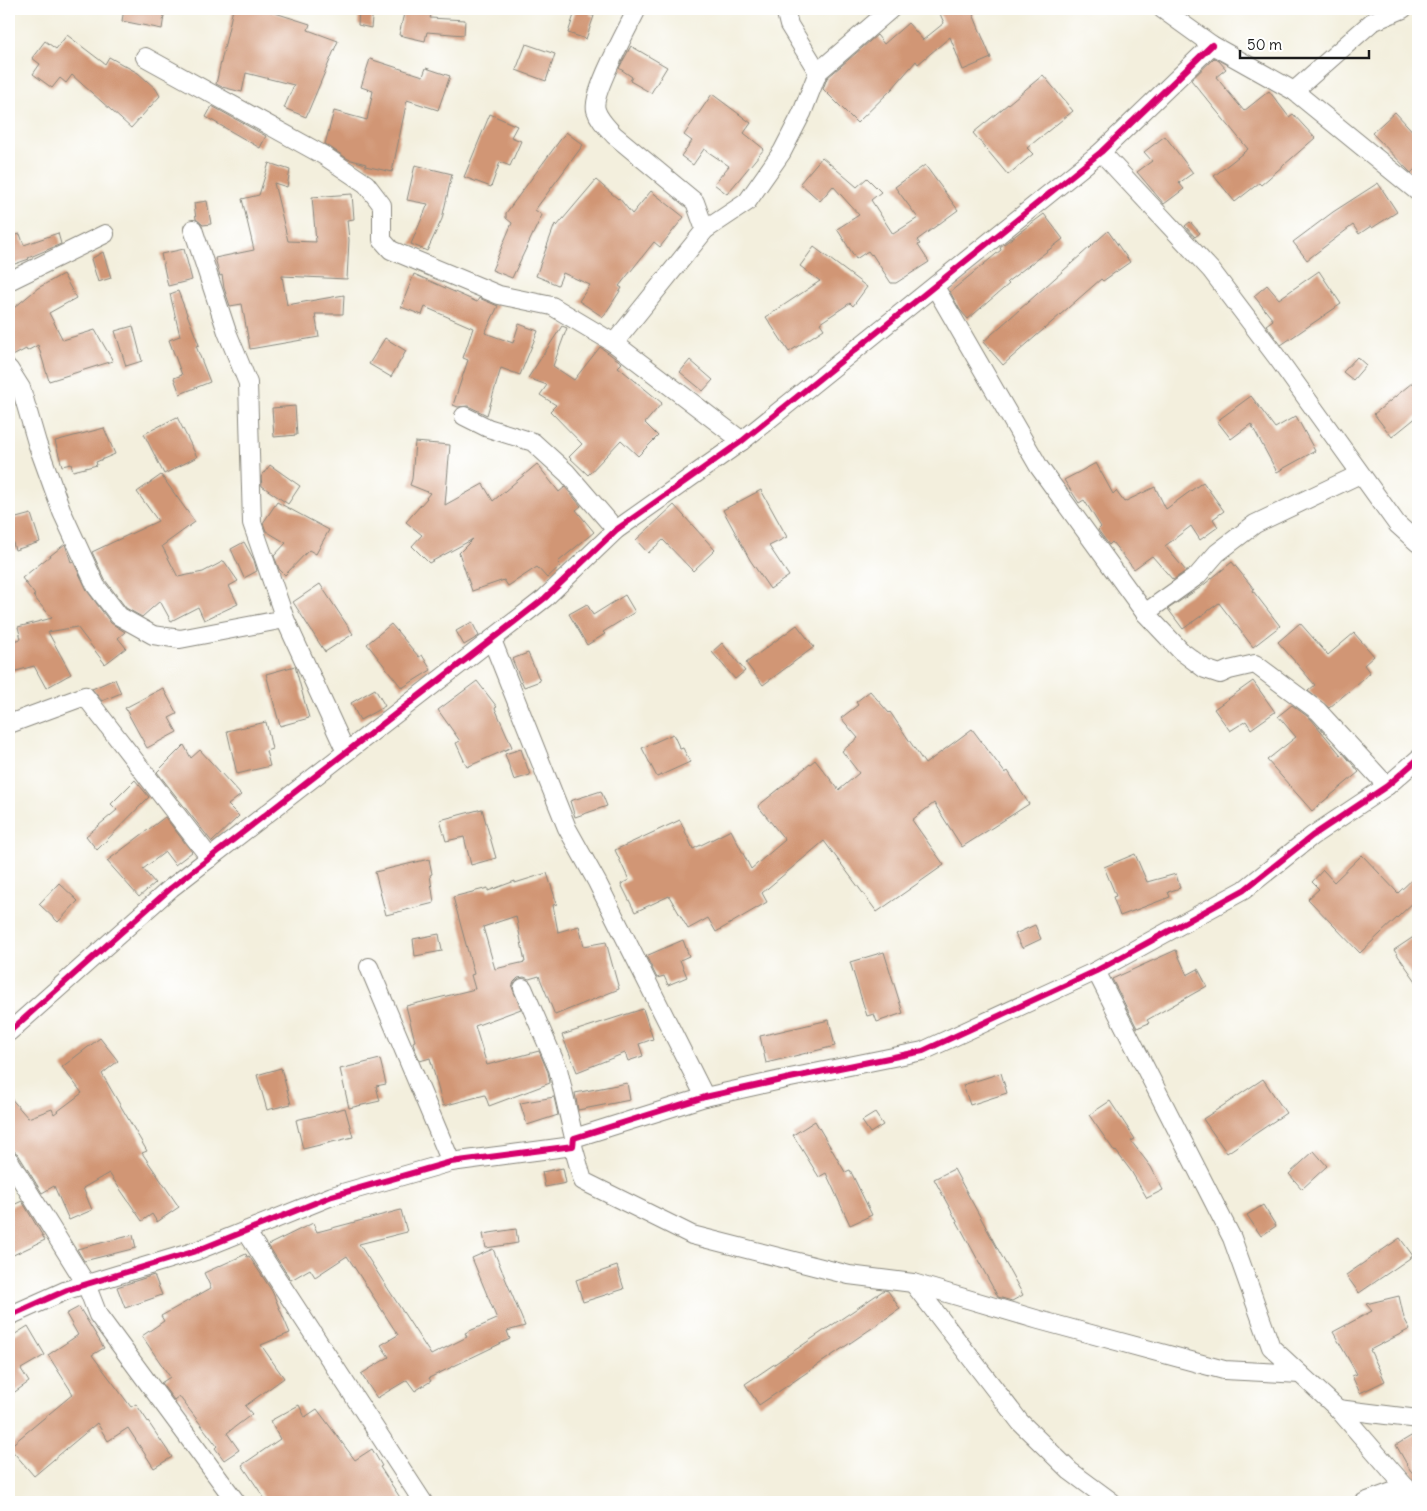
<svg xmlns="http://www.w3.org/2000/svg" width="1427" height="1511" font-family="Delius,sans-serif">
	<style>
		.building { fill: #d19674; fill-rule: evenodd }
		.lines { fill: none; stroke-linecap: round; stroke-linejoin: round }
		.street-casing { stroke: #88867c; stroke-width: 20 }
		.street { stroke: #fff; stroke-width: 18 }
		.cycleway-casing { stroke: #fff; stroke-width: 9 }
		.cycleway { stroke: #d6006c; stroke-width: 6 }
	</style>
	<rect width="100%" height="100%" fill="#fff"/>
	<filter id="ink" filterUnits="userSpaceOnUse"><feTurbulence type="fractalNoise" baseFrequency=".02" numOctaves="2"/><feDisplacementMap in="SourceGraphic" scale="10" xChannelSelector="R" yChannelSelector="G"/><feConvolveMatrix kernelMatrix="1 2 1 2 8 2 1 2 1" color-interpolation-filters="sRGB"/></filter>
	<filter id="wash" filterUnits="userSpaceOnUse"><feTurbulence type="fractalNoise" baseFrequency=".0096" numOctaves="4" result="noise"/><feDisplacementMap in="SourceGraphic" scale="20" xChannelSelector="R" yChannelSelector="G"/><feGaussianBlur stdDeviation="1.12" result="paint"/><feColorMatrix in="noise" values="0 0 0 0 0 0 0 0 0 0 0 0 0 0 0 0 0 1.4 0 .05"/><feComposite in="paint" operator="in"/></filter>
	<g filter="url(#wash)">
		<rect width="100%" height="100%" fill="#f3efdd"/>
		<g id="blocks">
			<!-- building -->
			<g class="building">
				<polygon points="124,9 165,9 162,29 122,21"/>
				<polygon points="233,9 254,9 272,12 310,24 308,30 338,41 306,117 284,108 294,85 246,73 242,92 222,87 216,84"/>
				<polygon points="359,9 373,9 371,28 358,25"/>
				<polygon points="405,9 433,9 430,18 465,20 464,35 427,32 425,41 399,35"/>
				<polygon points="576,9 592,9 590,15 594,16 586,39 568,33"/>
				<polygon points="938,9 971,9 991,58 963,70 950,37 918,64 916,61 892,89 857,123 823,89 827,78 877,35 884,44 908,23 923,40 944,23"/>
				<polygon points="67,35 105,64 109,57 138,73 156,89 160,96 131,128 72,75 66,83 60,78 52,88 33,74 40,64 32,58 45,41 56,49"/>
				<polygon points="526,44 555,54 546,81 516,70"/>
				<polygon points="631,46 667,67 651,93 630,81 632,77 619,68"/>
				<polygon points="1214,58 1219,61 1226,69 1216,77 1244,111 1269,91 1289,117 1293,114 1315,138 1261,185 1259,183 1235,202 1214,176 1248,149 1191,80"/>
				<polygon points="370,59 423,76 426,68 450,76 438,110 407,100 392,172 365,166 366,164 348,159 325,144 334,111 367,120 373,91 361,87"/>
				<polygon points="1043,75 1073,111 1027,148 1033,154 1008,175 973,133"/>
				<polygon points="712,94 751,123 744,133 764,149 727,194 714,184 729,166 704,149 693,165 681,156 692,141 684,135"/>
				<polygon points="212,106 266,136 260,148 206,117"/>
				<polygon points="1395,112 1418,137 1418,166 1411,173 1372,133"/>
				<polygon points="490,114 517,126 511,137 521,141 510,166 500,162 491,187 464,177"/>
				<polygon points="566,132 583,145 535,210 542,215 512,278 492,270 512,223 506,218 506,213"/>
				<polygon points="1165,136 1193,173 1179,183 1184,189 1164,204 1137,172 1152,161 1144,152"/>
				<polygon points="822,157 857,187 867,178 881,192 871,200 893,234 918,218 895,187 925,165 958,210 917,240 920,244 918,245 929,262 896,283 891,283 872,254 871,255 868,251 856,259 837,229 859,215 833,186 820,201 800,183"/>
				<polygon points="269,163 290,170 287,187 274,183 288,241 316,242 312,197 352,194 354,219 347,220 349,240 347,279 282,276 287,305 344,295 343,314 315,314 319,337 250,349 242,304 230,306 224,288 222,275 220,276 215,258 254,250 242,199 259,195"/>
				<polygon points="415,165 452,174 442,219 427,251 411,244 428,204 407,200"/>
				<polygon points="596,180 618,199 619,198 632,214 651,191 684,217 660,247 654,242 619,286 622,288 603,317 579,301 590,285 563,273 558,285 536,276 555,224 557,226"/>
				<polygon points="1378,183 1397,212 1372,228 1371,226 1359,234 1353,225 1307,260 1293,242 1333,212"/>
				<polygon points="207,201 211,224 203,225 196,219 194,203"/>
				<polygon points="1044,214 1063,239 1007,282 1009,284 968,319 960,310 950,292 1001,250 1000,247"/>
				<polygon points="1190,222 1200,233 1195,237 1185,226"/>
				<polygon points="1108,231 1130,262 1103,281 1101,279 1003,365 983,342"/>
				<polygon points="58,233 61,244 28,258 29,259 9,266 9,237 20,234 24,245"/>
				<polygon points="814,247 867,287 853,306 850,303 820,323 824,329 789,352 766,317 820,281 800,266"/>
				<polygon points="184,249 192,280 168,286 161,254"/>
				<polygon points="103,252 111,278 98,282 91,259"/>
				<polygon points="1319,271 1341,304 1281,345 1266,325 1273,320 1254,296 1267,285 1279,299"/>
				<polygon points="63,274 76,298 49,313 63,340 95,330 113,361 49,381 38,345 27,351 26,349 9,358 9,312 38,288"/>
				<polygon points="414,274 477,302 479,298 498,306 485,333 513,343 519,324 538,331 520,375 501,368 487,415 468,406 458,407 453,405 468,360 463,358 473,328 425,307 422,315 401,307"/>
				<polygon points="178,291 199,345 196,346 210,382 180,394 174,378 182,375 169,340 180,336 170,294"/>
				<polygon points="133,326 142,361 126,366 115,331"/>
				<polygon points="562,326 567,328 553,366 574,380 600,347 622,363 618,367 662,403 645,423 658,436 638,456 621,440 588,475 569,457 582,444 550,411 556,405 540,395 547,385 528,378"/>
				<polygon points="385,338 406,351 391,377 369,364"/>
				<polygon points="1357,357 1366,365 1353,380 1343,372"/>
				<polygon points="690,360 713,380 703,391 680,372"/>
				<polygon points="1418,378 1418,416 1392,437 1374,414"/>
				<polygon points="1251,396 1275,428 1296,416 1315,451 1277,472 1251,424 1231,439 1217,421"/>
				<polygon points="295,406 297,435 274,437 272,408"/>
				<polygon points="177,417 197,457 164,474 144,434"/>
				<polygon points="104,428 115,454 96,462 97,465 73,471 71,464 62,466 55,441"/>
				<polygon points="415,442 450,445 445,505 483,484 493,501 537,464 559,492 565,487 581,506 576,510 594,532 558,562 561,565 547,578 537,567 508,586 504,580 472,591 459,553 473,539 429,563 412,546 422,535 406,522 427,498 426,498 430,493 410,485 412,479"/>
				<polygon points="1096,463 1113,494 1116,491 1124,502 1155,487 1166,509 1203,482 1224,511 1213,519 1218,527 1200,540 1191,526 1165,546 1186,571 1173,580 1152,556 1134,569 1112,542 1109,545 1098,530 1101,527 1084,500 1079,503 1064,480"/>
				<polygon points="270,465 300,486 288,504 262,486 261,477"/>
				<polygon points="161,475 195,522 162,546 178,577 203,572 224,561 238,581 229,586 238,604 204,620 198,607 171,621 160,601 142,617 126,608 105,580 92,552 158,521 137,492"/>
				<polygon points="761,490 787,537 769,546 789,576 770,589 750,560 723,510"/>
				<polygon points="277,502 329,530 316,554 309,550 285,575 279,569 274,556 286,543 266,531 263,523"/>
				<polygon points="674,505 715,550 693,571 663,540 648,553 636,540"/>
				<polygon points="31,514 40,542 15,550 9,530 9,520"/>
				<polygon points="244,542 254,560 257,571 244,578 231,549"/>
				<polygon points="65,544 71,562 73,561 88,592 111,623 125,632 118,638 126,648 105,664 77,627 48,632 71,674 46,688 34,666 9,673 9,642 21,639 18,627 52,618 33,596 35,595 22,578"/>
				<polygon points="1232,562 1254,589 1253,591 1280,626 1253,647 1219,603 1183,629 1168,609 1201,587"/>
				<polygon points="320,584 353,634 325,652 293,602"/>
				<polygon points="625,595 635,612 603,632 605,634 587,645 569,614 587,604 593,615"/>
				<polygon points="472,622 479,636 464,645 456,631"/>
				<polygon points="1300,623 1328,655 1354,633 1374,656 1364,665 1370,673 1329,708 1308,691 1315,685 1278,642"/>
				<polygon points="391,624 419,657 422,655 431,670 402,688 367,644"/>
				<polygon points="797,625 814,647 763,685 746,663"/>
				<polygon points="722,643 745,671 735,679 712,652"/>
				<polygon points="528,653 540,681 524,687 512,659"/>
				<polygon points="295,666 309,718 280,726 266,674"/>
				<polygon points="115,679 121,693 102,701 92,689"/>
				<polygon points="477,681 497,707 495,708 512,747 467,767 456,743 460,741 438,710"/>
				<polygon points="1253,681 1275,712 1251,729 1246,721 1230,731 1214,709"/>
				<polygon points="163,688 177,714 169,718 177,732 147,748 125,708"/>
				<polygon points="375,689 385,706 360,720 351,703"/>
				<polygon points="870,691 889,713 890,712 925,764 972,729 1005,773 1008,771 1029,804 962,847 934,803 912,820 944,865 877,912 824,841 762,893 767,902 716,932 708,918 688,929 669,896 635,912 621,884 629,880 615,850 680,820 693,849 731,830 751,869 785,840 758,806 815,760 839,790 859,773 842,751 858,738 841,718 858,705 856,702"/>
				<polygon points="1292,705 1311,719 1341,755 1343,753 1359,772 1312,811 1267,760 1296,737 1278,716"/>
				<polygon points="266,722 272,749 266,751 270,766 237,774 227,731"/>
				<polygon points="673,734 680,749 683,748 690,762 657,777 642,748"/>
				<polygon points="184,745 191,758 200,750 241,795 228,805 239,816 212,842 157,772"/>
				<polygon points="521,749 530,775 514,780 505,754"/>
				<polygon points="135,780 149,797 97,850 86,836 117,810 111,804"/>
				<polygon points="601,791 607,806 575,817 570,801"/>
				<polygon points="482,809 496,858 471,865 464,837 446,841 440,820"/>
				<polygon points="165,817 192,852 175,865 165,852 143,869 155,883 139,897 107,861"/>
				<polygon points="1135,854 1147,882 1176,874 1180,888 1168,892 1170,897 1120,916 1113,897 1116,896 1104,867"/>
				<polygon points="1362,855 1398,893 1418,874 1418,898 1360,953 1308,899 1319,889 1312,882 1323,870 1334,882"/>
				<polygon points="429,859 432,874 430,875 434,903 386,915 375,872"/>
				<path d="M547,873L557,904L553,905L558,932L579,926L584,946L606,942L619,989L555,1015L539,976L529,979L524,977L518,978L514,982L512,987L521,1009L475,1026L487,1065L539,1051L548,1072L550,1083L489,1106L485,1095L443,1106L430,1058L420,1061L414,1047L413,1042L415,1041L406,1006L475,989L471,975L474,974L453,897L488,888V891L515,881V883ZM516,916L525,962L495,969L483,927Z"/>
				<polygon points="59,883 78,901 58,922 39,904"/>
				<polygon points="1035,925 1041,939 1022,948 1015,934"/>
				<polygon points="439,934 442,951 415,956 413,939"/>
				<polygon points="1418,934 1418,984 1394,950"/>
				<polygon points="683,940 689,956 680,960 687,977 668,985 664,976 657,978 646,956"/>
				<polygon points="1176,950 1187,975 1198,969 1207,986 1147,1020 1149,1023 1137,1028 1112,979"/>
				<polygon points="884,952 903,1013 877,1022 874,1014 867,1016 850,962"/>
				<polygon points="643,1009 653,1039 639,1044 643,1056 628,1061 625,1053 577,1072 562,1035"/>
				<polygon points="829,1020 835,1046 766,1063 760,1036"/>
				<polygon points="100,1038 118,1061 102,1074 147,1151 142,1153 179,1207 157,1222 152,1214 142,1221 109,1173 83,1188 92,1210 69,1220 54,1186 42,1193 18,1154 14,1151 9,1149 9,1096 28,1118 52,1109 54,1114 82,1093 62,1067"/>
				<polygon points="380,1059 386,1084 376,1086 380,1101 349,1108 340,1069"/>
				<polygon points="281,1068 291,1104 267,1110 257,1075"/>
				<polygon points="1001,1073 1007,1093 970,1105 963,1085"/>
				<polygon points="1263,1079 1286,1113 1227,1153 1203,1119"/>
				<polygon points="627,1083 630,1100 578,1110 575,1093"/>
				<polygon points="554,1097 558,1115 527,1125 520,1103"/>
				<polygon points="1110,1101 1135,1139 1131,1141 1151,1167 1163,1190 1147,1198 1131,1171 1116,1151 1115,1152 1089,1115"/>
				<polygon points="345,1108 353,1137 303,1149 296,1120"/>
				<polygon points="875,1113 883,1125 870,1133 862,1121"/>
				<polygon points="815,1121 845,1172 850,1170 872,1215 850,1225 826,1173 819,1177 793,1135"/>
				<polygon points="1314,1151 1327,1166 1302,1189 1289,1174"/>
				<polygon points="563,1168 566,1183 545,1187 542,1172"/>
				<polygon points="954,1169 1023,1295 1012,1301 998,1297 934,1179"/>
				<polygon points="22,1201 45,1240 9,1257 9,1207"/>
				<polygon points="1263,1205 1276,1226 1261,1236 1247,1215"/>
				<polygon points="401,1210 407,1232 359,1244 431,1355 467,1337 465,1333 497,1319 472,1258 493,1249 525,1326 507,1331 510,1339 429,1378 431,1381 415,1391 407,1380 377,1398 361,1374 389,1357 381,1345 398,1335 347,1256 315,1277 310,1269 291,1280 268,1245 313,1223 317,1232"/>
				<polygon points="516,1229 518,1243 486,1248 483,1234"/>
				<polygon points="133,1235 136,1248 84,1261 77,1249"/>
				<polygon points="1400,1238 1413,1256 1359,1293 1346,1275"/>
				<polygon points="246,1254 247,1257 249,1256 272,1291 290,1333 261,1345 284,1378 245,1406 252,1414 227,1433 239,1450 224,1460 215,1448 217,1446 179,1396 174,1400 161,1383 170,1377 142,1336 164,1321 161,1316 211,1288 204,1273"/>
				<polygon points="617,1266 624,1289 583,1302 576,1280"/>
				<polygon points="154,1275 162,1295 125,1308 117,1287"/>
				<polygon points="884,1290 888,1291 900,1309 759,1405 745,1384"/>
				<polygon points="1399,1296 1404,1318 1410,1329 1370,1350 1385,1381 1360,1393 1352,1376 1357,1374 1333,1332 1372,1311 1366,1304"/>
				<polygon points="79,1307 104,1348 92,1355 131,1407 136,1404 172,1457 154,1468 128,1428 108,1441 97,1423 34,1476 9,1447 73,1394 48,1355 78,1335 66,1314"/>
				<polygon points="28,1326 45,1355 21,1369 29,1382 9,1396 9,1338"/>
				<polygon points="299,1405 305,1417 317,1409 355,1460 372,1449 382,1466 380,1467 403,1502 267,1502 242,1465 280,1439 270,1421"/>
				<polygon points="1418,1432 1418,1484 1396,1445"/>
			</g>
		</g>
	</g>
	<g filter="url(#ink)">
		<use href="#blocks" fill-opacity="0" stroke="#88867c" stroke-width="1"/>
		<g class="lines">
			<defs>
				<g id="street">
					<path d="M637,9C629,26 591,94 596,110C599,120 607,127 614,135L695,202L705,230"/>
					<polyline points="785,9 789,25 818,72"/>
					<polyline points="1162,9 1212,45 1294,91 1418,192"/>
					<polyline points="145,57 323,155 366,184 382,205 382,240 391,250 499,295 552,306 614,343 742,441"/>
					<polyline points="1294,91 1372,22 1403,9"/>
					<polyline points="1101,152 1211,270 1276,356 1397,524 1418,543"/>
					<polyline points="193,229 227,332 248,383 252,523 285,619 346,752"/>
					<polyline points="9,281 105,234"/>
					<polyline points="935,287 1039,467 1145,613 1181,651 1205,669 1220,674 1229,670 1255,664 1318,711 1387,786"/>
					<polyline points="614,343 705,230 747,202 782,152 802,113 818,72 891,9"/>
					<polyline points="9,369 21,388 37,443 62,512 96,586 119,616 153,635 180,639 285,619"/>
					<polyline points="464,416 488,428 533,442 567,473 616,530"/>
					<polyline points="1145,613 1197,576 1217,553 1255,524 1360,474"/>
					<polyline points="492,640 567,828 597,882 705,1097"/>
					<polyline points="9,724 85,696 210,858"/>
					<polyline points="369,967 451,1162"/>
					<polyline points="1096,971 1232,1238 1271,1347 1338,1409 1415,1498 1417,1502"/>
					<polyline points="523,988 558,1069 574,1138"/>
					<polyline points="9,1032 171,888 545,598 616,530 742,441 1101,152 1212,45"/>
					<polyline points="573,1146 583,1181 692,1235 849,1275 913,1283 1039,1320 1224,1370 1300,1374"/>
					<polyline points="9,1160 86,1284 98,1315 236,1502"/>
					<polyline points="246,1231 423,1502"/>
					<polyline points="913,1283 1020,1422 1070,1471 1112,1502"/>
					<polyline points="9,1316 67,1290 196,1251 332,1196 451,1162 573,1146 574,1138 705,1097 790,1078 923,1051 1096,971 1244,890 1312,836 1387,786 1418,759"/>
					<polyline points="1338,1409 1418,1419"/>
					<polyline points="1365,1502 1406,1487"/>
				</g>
			</defs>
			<!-- street casing -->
			<use href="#street" class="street-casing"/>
			<!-- street -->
			<use href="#street" class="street"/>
			<defs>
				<g id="cycleway">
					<polyline points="9,1032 171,888 545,598 616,530 742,441 1101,152 1212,45"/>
					<polyline points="9,1316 67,1290 196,1251 332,1196 451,1162 573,1146 574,1138 705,1097 790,1078 923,1051 1096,971 1244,890 1312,836 1387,786 1418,759"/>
				</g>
			</defs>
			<!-- cycleway casing -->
			<use href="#cycleway" class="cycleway-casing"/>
			<!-- cycleway -->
			<use href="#cycleway" class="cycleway"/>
		</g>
	</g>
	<!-- margin -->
	<rect width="1427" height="1511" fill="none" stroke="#fff" stroke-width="30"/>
	<!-- scale -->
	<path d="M1240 50v8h129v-8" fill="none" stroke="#1c1c1c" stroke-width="2.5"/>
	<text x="1247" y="50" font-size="15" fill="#1c1c1c" stroke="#ffffff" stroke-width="4" paint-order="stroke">50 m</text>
</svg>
